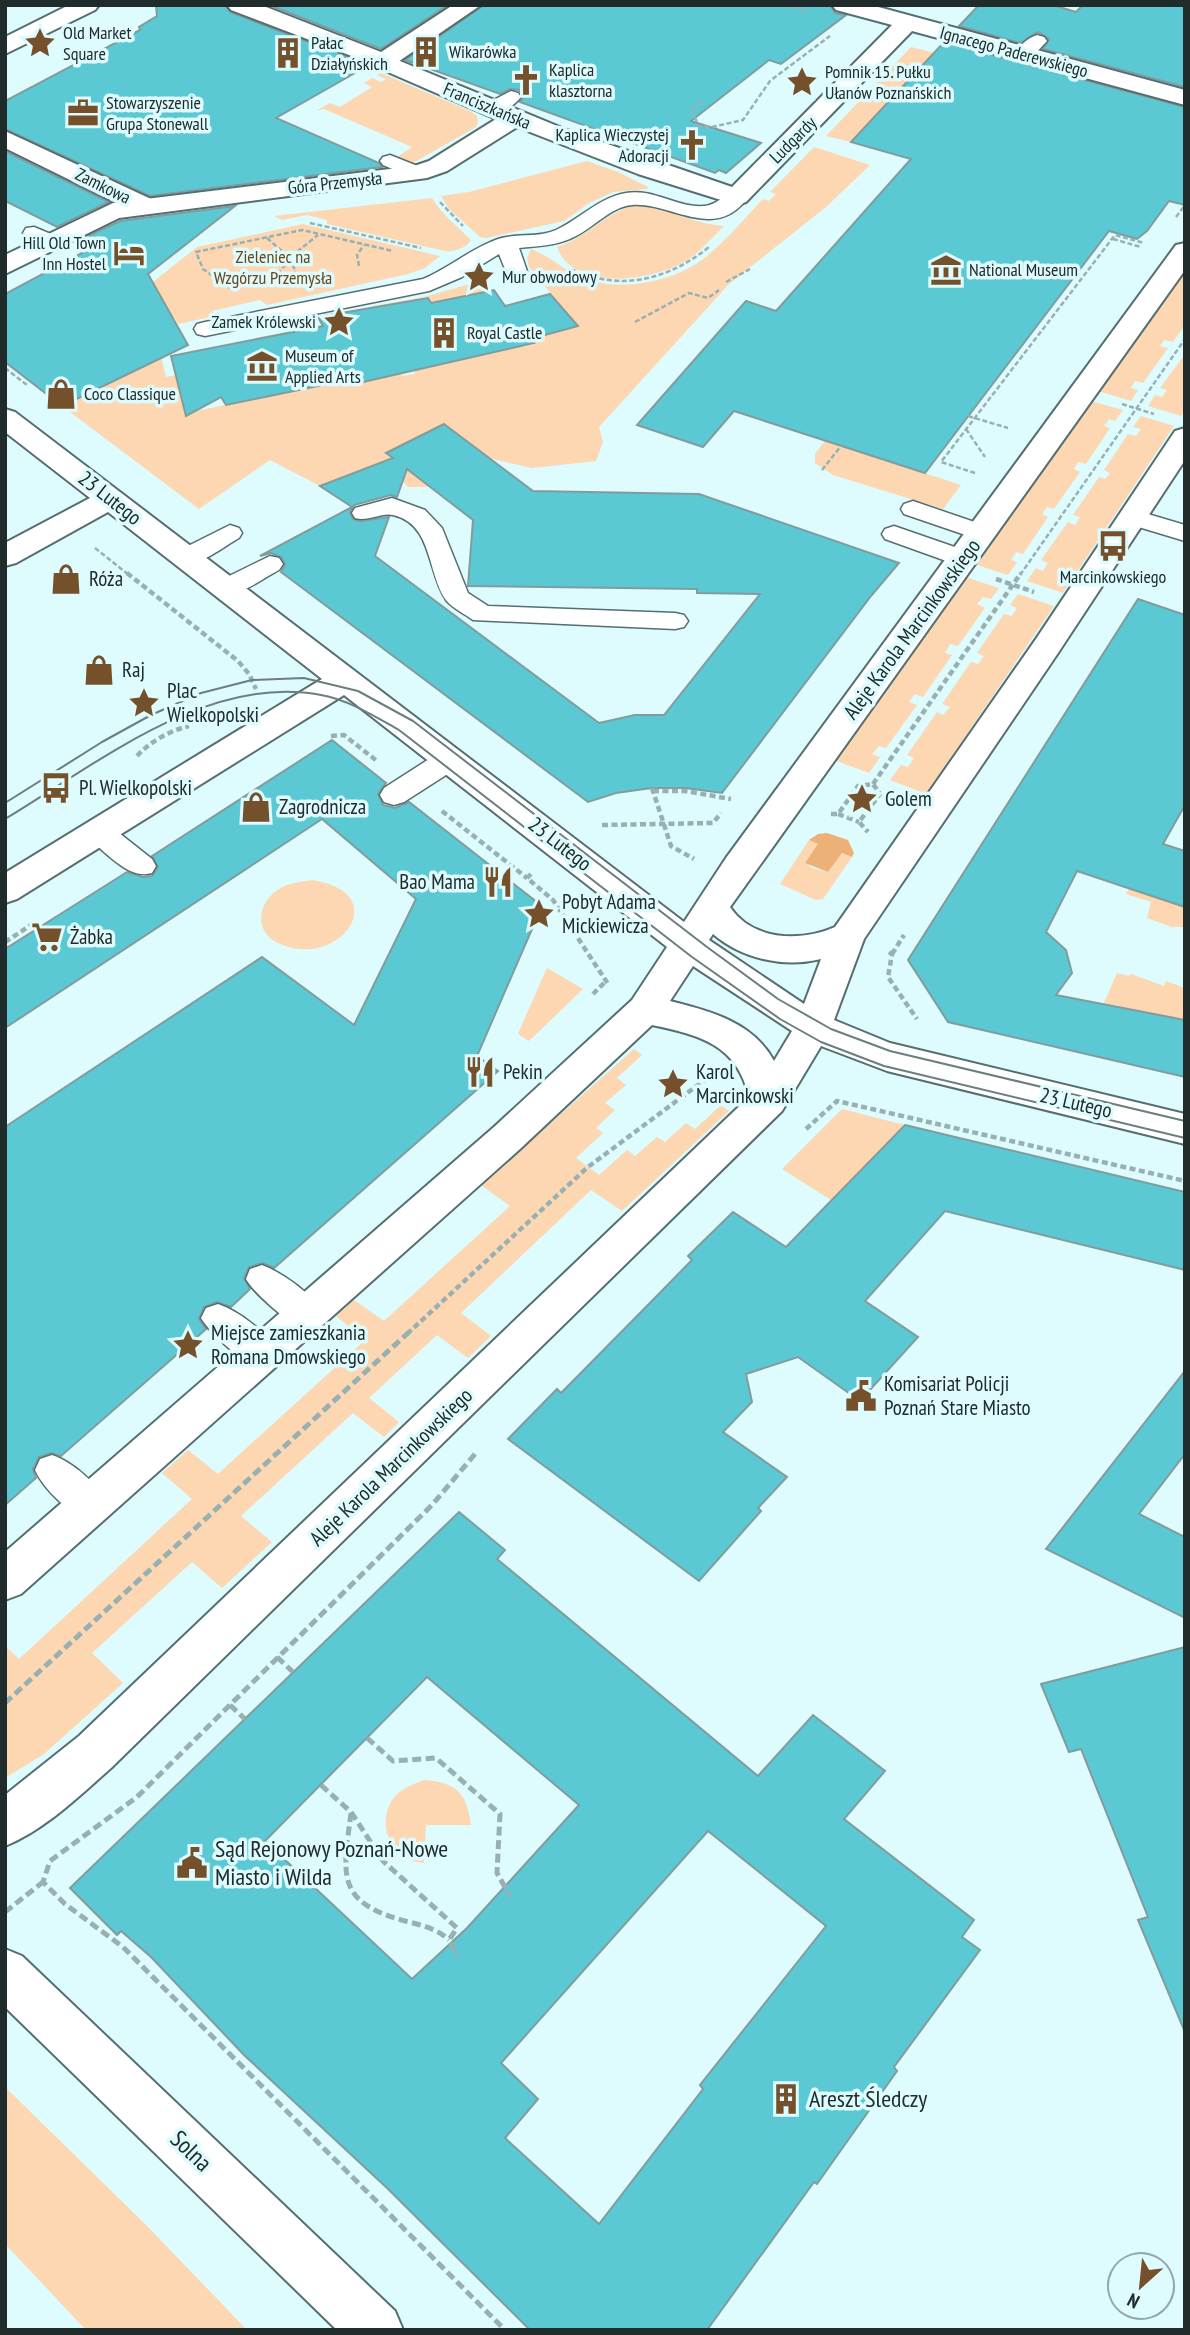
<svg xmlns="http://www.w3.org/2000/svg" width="1190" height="2335" font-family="'PT Sans Narrow',sans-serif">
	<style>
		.green { fill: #fcd7b2 }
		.water { fill: #ebb176 }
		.building { fill: #5ac9d3; stroke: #819c9e; stroke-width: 2; fill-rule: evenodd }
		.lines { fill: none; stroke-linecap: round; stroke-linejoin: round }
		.service-casing { stroke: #556e71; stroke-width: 3 }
		.pedestrian-casing { stroke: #556e71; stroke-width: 4 }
		.minor-casing { stroke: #556e71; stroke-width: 4 }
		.tertiary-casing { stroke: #556e71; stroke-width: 4 }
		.path-far2 { stroke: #99b0b2; stroke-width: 2.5; stroke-dasharray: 5 2.5; stroke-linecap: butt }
		.path-far1 { stroke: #99b0b2; stroke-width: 4.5; stroke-dasharray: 6 3.5; stroke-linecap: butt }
		.path { stroke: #99b0b2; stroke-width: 5; stroke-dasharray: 9 4.5; stroke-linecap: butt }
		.service { fill: #fff; fill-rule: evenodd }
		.pedestrian { fill: #fff; fill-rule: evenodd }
		.minor { fill: #fff; fill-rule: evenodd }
		.tertiary { fill: #fff; fill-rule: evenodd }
		.tram { stroke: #6c7e7f; stroke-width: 2 }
		.labels { text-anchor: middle; stroke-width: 7; stroke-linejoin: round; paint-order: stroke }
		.far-poi-label { font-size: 18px; fill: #202b2c; stroke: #defbfe; text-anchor: start }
		.far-street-label { font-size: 18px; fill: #202b2c; stroke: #defbfe }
		.far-park-label { font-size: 18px; fill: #6b4418; stroke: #defbfe }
		.street-label { font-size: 21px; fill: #202b2c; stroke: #defbfe }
		.poi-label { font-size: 21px; fill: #202b2c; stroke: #defbfe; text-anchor: start }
		.near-poi-label { font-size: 24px; fill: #202b2c; stroke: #defbfe; text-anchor: start }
		.near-street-label { font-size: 24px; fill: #202b2c; stroke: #defbfe }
	</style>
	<rect width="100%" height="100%" fill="#defbfe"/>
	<!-- green -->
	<g class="green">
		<polygon points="911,47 935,53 851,142 826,136"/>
		<polygon points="381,73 470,111 477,116 478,122 476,127 413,163 396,158 412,147 324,109 316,111 330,103 340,107 372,87 364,83 372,78 381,82 386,79 377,75"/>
		<path d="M814,147L870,165L826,207L729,284L599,427L603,442L596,461L532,468L489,458L443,424L386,453L430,487H408L384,462L320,486L270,460L199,509L62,406L160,352L166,377L176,375L186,413L352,379L354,383L398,369L402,376L415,374L413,366L445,359L448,363L520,343L524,347L534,344L530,339L577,325L529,267L527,258L531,249C552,257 567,273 588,280C624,291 671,282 702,260C724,243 744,219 763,199L769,201L776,194L770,192Z"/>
		<polygon points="587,161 618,172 648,187 647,189 613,192 589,203 564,221 486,238 480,237 449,209 441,196 469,192"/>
		<path d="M432,198C442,215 457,226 471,240C466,248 455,252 445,251L327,224V220L307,215L282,220L274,216Z"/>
		<path d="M632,206C664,206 692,224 724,226C711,238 699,254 684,262C651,281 574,292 557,247C586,238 604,214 632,206Z"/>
		<polygon points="303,224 440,256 425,268 408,274 267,305 260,300 212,311 215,316 178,324 174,317 166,318 149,285 197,247"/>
		<polygon points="1185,271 1185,325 1173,342 1164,340 1160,346 1168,348 1143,383 1135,381 1131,388 1138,390 1131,401 1098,391"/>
		<polygon points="477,282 483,292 431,303 428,298 378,314 374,306 424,297"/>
		<polygon points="1185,354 1185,410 1181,416 1148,406 1155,395 1162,397 1167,390 1160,388"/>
		<polygon points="1091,401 1123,410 1115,421 1109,419 1104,426 1110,428 1086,464 1078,462 1074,469 1080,472 1054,509 1047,507 1042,514 1048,517 1023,554 1016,552 1011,560 1017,562 1008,575 974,564"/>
		<polygon points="1141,416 1174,426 1063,593 1027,581 1036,568 1043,571 1048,563 1041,560 1068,522 1075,525 1080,517 1073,515 1099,477 1105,479 1110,473 1104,470 1128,434 1136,436 1141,429 1133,427"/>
		<polygon points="825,441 961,485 943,509 833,475 815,463 815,454"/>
		<polygon points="965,577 999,588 991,599 983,597 977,604 985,608 958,646 950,644 945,653 952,655 923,697 915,694 909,702 917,705 886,748 879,746 872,754 880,757 869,773 834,760"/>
		<polygon points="1018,594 1054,606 926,794 890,780 901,765 908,767 914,758 907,755 937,712 943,715 950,707 942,704 971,662 978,664 984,656 977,653 1004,614 1012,616 1017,608 1010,605"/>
		<polygon points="809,840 819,844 805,863 813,868 828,872 842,853 852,857 823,899 816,900 780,884"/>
		<path d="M312,880C397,893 338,972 278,943C255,932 257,905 276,891C286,883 300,882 312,880Z"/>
		<polygon points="1129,889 1185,907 1185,927 1172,927 1147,918 1151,902 1126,894"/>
		<polygon points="547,968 583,989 529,1041 518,1034"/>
		<polygon points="1117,973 1129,976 1131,974 1164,986 1166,981 1185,988 1185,1020 1104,1003"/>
		<polygon points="634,1049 642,1055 617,1078 626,1085 605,1103 615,1110 596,1128 603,1133 576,1158 599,1175 627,1150 635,1156 657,1137 665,1142 686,1123 695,1129 721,1105 729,1111 622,1211 591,1190 461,1313 491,1336 468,1358 437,1335 369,1398 399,1422 384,1437 353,1413 241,1516 272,1542 222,1588 192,1562 92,1653 123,1683 44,1754 5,1778 5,1646 19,1659 192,1499 162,1473 188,1450 218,1474 365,1340 336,1316 354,1300 384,1321 510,1206 481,1185"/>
		<polygon points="842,1109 905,1125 831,1200 782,1169"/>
		<path d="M424,1780C456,1782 467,1793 471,1825H426L424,1863C394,1861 376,1829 391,1802C399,1789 411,1785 424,1780Z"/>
		<polygon points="5,2087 146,2225 247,2330 86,2330 5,2244"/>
	</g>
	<!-- water -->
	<polygon class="water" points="827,833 848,840 854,853 852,857 842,853 828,872 805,863 818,844 809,840 818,834"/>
	<!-- building -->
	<g class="building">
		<polygon points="156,5 225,5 230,12 369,65 276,118 379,163 382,167 150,196 5,129 5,101 140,30 139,27 157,16"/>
		<polygon points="269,5 448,5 381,49"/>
		<polygon points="484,5 830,5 835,13 846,15 781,64 769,60 691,121 761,143 726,173 719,170 715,173 520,102 524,97 519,90 510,89 500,94 405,60"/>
		<polygon points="979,5 1053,5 1076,12 1083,5 1185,5 1185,87 1043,49 1049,39 1038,32 1020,43 959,26"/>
		<polygon points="944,42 1185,107 1185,205 1169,201 1147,231 1137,239 1109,231 925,473 734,411 703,447 637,425 746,301 776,311 911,159 851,142"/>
		<polygon points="5,151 109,202 57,227 5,201"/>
		<polygon points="235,206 148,274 188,345 62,406 5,362 5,294 95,246 81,239 120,221"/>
		<polygon points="494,290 505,306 550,294 578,326 530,339 534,343 354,384 352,379 226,405 221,397 186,416 171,356 323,326 318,317 428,298 431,303"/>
		<path d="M444,424L533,491L699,494L899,563L871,596L722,793L685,788H652L616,793L588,802L281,572L285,565L281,557L271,553L260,556L352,507L320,486L393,458L386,453ZM407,469L473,520L468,586L697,589V593L760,594L664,715H635L599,723L375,556L389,517L360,521L353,519L350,512L354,505L391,495L397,497Z"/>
		<polygon points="1138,599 1185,615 1185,805 1163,844 1185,851 1185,907 1077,871 1046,932 1066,950 1072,973 1056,995 1185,1020 1185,1077 948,1022 908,960"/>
		<polygon points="332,740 386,783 378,794 383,805 395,808 409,802 542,906 477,1056 498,1071 274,1268 263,1263 249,1267 244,1278 250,1289 231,1307 217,1302 204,1307 199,1319 206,1329 61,1456 51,1453 39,1457 33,1469 36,1478 5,1505 5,1127 262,957 354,1025 416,899 322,819 5,1028 5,949 127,872 143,877 152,876 158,867 152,856"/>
		<polygon points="905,1125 1185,1192 1185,1270 945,1211 865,1301 918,1337 860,1401 798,1357 746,1374 752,1402 723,1432 787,1477 758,1508 761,1511 699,1581 508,1439 557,1389 561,1393 642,1311 692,1260 688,1256 733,1212 786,1247"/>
		<polygon points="1185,1371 1185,1454 1139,1514 1185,1537 1185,1618 1046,1549"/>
		<path d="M459,1512L505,1550L497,1559L758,1776L813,1715L885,1771L844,1819L974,1920L962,1937L980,1950L894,2067L897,2071L817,2184L814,2182L707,2330H530L387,2188L244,2055L151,1957L121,1931L117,1935L70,1888ZM427,1677L579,1805L467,1928L412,1979L265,1841ZM708,1831L826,1926L700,2085L703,2089L599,2224L505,2138L538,2099L501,2063Z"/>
		<polygon points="1185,1647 1185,2030 1184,2030 1138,1920 1148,1917 1081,1749 1069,1752 1041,1684"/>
	</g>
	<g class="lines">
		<defs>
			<g id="service">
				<path d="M1037,35L1044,37L1047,41L1031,58H1017L1014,54C1020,46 1027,38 1037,35Z"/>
				<path d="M511,91L518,93L521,97C513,107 497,117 484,113L481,109L484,105Z"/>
				<polygon points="390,155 425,169 428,173 425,177 411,177 383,165 380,161 383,157"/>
				<path d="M737,191L744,193L748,197C716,243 671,202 632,205C611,207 594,227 576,236C558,246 538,246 519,248L528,274L525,279H509L499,254L462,277L429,291L205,336L197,334L194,329L197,324L205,322L423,279C449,268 472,248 498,239C516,233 538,238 556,230C580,219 598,198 626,193C654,188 677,208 704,206C717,205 725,194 737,191Z"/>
				<path d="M34,227L58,237L61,242L58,247C45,250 31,244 23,233L26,228Z"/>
				<path d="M392,498L425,510L442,528L468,593L488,606L675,613L684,615L688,621L684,627L675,629L473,620C465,614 452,608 446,600C427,573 433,524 393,515C381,512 369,522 355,518L352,513L355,508Z"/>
				<polygon points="913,501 992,528 995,533 992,538 983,541 904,514 901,509 904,504"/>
				<polygon points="1131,509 1185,525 1185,541 1122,522 1119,517 1122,512"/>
				<path d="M230,525L239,528L242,533L239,538C221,548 197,569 176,564L172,558L176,552Z"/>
				<polygon points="894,526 972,553 976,559 972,565 963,567 885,539 882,534 885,529"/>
				<path d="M270,556L279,558L283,564L279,570C261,579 238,599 217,594L213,588L217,582Z"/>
				<polygon points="450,750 460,752 464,759 460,766 404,802 394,805 384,802 380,795 384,788 440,752"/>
				<path d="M99,822L109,825L152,859L156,866L152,873C129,880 107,853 89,839L85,832L89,825Z"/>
				<path d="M262,1265C283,1273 314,1295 324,1315L319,1325C315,1326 312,1328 308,1329C293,1329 252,1291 246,1279L250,1269Z"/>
				<path d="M218,1304C239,1311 269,1334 279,1354L274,1364C270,1365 267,1368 263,1368C248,1369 208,1331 201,1318L206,1308Z"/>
				<path d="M52,1455C73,1462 99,1485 109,1506L103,1517L91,1522C70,1514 44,1490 35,1470L40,1459Z"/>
			</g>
			<g id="pedestrian">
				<polygon points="69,5 99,5 95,10 5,54 5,37"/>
				<polygon points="227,5 261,5 381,52 453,5 481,5 392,66 383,68 231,10"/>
				<polygon points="5,131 151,199 155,205 151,211 142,213 133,211 5,148"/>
			</g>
			<g id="minor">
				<polygon points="832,5 871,5 1185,90 1185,105 912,31 746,202 737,205 638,174 517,127 447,171 427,178 119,218 5,274 5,255 113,203 414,166 429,161 496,119 374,66 371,61 374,56 383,54 567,130 732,187 892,25 836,10"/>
				<path d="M1185,243V270L730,907C753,941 801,942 835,927L1036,639L1175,431L1185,428V460L1058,653L864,939L834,1020L890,1043L1185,1114V1144L887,1071L821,1046L782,1111L111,1768C79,1796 46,1829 5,1846V1795L79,1736L749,1097C737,1044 699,1035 652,1025L520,1149L21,1594L5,1600V1552L494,1127L632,1000L667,947L344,695L17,899L5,903V873L322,679L108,512L16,563L5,566V543L90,498L5,432V409L15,412L684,922L726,858L1176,245ZM713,934C742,959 784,968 821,959L804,1004L709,940ZM693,966L792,1031L774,1061C753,1022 710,1011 670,1001Z"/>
			</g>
			<polygon id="tertiary" points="5,1949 22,1956 395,2311 403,2330 337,2330 5,2007"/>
		</defs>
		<!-- service casing -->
		<use href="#service" class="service-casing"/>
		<!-- pedestrian casing -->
		<use href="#pedestrian" class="pedestrian-casing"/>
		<!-- minor casing -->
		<use href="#minor" class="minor-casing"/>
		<!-- tertiary casing -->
		<use href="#tertiary" class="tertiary-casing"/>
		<!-- path-far2 -->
		<g class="path-far2">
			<polyline points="786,5 809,12"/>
			<polyline points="702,101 691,110 699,126 712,127 743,120 770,81 830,36"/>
			<polyline points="440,202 463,226"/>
			<polyline points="1176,217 1185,205"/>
			<polyline points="310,223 421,248"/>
			<polyline points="267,238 291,259 297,277"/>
			<polyline points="1113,239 1141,247"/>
			<polyline points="359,266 357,255 364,245"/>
			<path d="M571,269C620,292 668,280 709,247"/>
			<polyline points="273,280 293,255 318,235"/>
			<polyline points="726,282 750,269"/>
			<polyline points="231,289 203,269 196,252 302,230 393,251"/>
			<polyline points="635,322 689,293 708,298 719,290"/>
			<polyline points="5,368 27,385"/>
			<polyline points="1122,404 1154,414"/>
			<polyline points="968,416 1008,428"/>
			<polyline points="966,429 985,457"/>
			<polyline points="822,470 841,446"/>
			<polyline points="975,473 941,462 1115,235 1144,243"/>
			<polyline points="95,548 129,575"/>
			<polyline points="1020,575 1185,339"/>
		</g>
		<!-- path-far1 -->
		<g class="path-far1">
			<polyline points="127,573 238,661 249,674 256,689"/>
			<polyline points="996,579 1034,592"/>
			<polyline points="331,736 344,735 377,761"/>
			<path d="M137,756C151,741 169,731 189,726"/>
			<polyline points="873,784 1021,573"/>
			<polyline points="652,788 671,846 694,859"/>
			<polyline points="653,791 685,791 731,799"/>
			<polyline points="442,811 527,878"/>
			<polyline points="831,814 838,814 858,786 873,784 880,794 859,822 868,832"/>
			<polyline points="838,814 859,822"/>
			<polyline points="602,825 713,823 721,813"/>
			<polyline points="531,874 527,878 553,900 608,984"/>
			<polyline points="5,942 31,925"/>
			<polyline points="889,952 892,954 888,977 917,1019"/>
			<polyline points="892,954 904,935"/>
			<polyline points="593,994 605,982"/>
			<polyline points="806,1129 837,1101 1185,1181"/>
			<polyline points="407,1334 588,1167 710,1076"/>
		</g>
		<!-- path -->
		<g class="path">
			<polyline points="475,1454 432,1505 137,1797 50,1861 43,1882 65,1904 123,1947 505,2330"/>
			<polyline points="277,1657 293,1672"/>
			<polyline points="5,1703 409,1332"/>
			<polyline points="230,1705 245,1719"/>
			<polyline points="367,1738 393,1761 436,1758 500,1814 497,1873 510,1896"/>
			<polyline points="321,1785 351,1812 383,1861 457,1928 449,1940 458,1957"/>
			<path d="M351,1813C343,1875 335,1902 405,1921C421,1925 436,1928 449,1940"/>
			<polyline points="5,1912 43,1882"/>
		</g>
		<!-- service -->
		<use href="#service" class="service"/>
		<!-- pedestrian -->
		<use href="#pedestrian" class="pedestrian"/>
		<!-- minor -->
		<use href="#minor" class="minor"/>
		<!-- tertiary -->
		<use href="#tertiary" class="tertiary"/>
		<!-- tram -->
		<g class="tram">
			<polyline points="5,803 102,742 151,715 201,693 252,680 304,678 358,691 413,721 707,947 778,999 831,1029 890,1051 1185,1121"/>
			<path d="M5,819C97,764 208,673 321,695C349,700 374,716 399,730L692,957L780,1019L821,1042L884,1066L1185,1138"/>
		</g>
	</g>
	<!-- icons -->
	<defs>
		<symbol id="sight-bare" viewBox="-9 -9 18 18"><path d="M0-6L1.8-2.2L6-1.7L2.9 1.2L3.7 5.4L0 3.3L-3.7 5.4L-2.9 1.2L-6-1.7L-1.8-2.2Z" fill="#75512b" stroke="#defbfe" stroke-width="2.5" paint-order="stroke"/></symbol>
		<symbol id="building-bare" viewBox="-9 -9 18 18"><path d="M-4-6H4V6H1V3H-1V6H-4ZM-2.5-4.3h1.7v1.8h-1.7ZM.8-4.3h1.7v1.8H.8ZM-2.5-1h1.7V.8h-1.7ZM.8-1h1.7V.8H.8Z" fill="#75512b" stroke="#defbfe" stroke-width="2.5" paint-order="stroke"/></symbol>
		<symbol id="church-bare" viewBox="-9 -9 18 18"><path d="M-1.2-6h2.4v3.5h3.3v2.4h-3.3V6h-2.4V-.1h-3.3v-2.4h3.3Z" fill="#75512b" stroke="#defbfe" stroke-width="2.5" paint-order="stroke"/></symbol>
		<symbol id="office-bare" viewBox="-9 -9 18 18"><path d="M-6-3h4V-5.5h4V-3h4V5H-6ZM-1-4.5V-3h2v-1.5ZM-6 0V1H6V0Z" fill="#75512b" stroke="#defbfe" stroke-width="2.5" paint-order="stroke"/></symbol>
		<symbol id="hotel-bare" viewBox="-9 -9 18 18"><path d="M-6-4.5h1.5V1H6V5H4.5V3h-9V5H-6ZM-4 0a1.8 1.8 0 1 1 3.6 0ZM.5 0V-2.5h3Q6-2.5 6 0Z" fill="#75512b" stroke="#defbfe" stroke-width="2.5" paint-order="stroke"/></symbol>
		<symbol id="museum-bare" viewBox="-9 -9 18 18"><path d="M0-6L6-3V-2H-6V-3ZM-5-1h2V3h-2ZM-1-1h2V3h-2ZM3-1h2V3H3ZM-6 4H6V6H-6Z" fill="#75512b" stroke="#defbfe" stroke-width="2.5" paint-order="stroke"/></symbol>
		<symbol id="shop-bare" viewBox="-9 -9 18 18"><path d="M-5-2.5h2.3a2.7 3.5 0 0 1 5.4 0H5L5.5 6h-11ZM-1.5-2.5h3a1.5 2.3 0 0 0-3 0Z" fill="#75512b" stroke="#defbfe" stroke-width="2.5" paint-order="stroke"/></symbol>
		<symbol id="bus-bare" viewBox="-9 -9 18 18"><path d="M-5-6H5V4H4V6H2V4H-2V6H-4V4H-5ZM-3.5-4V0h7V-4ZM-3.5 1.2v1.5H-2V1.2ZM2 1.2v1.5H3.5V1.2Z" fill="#75512b" stroke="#defbfe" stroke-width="2.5" paint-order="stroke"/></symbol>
		<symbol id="restaurant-bare" viewBox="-9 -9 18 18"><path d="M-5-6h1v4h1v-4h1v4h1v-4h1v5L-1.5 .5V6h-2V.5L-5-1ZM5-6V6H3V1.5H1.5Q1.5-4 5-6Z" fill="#75512b" stroke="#defbfe" stroke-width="2.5" paint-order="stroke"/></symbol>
		<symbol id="supermarket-bare" viewBox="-9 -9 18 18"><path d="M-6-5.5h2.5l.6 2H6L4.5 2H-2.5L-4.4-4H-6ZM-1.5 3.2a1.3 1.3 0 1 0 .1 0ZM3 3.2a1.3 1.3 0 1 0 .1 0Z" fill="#75512b" stroke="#defbfe" stroke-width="2.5" paint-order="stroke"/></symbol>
		<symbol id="civic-bare" viewBox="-9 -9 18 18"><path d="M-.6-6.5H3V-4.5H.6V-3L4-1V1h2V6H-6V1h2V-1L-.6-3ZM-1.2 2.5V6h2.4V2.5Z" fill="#75512b" stroke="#defbfe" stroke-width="2.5" paint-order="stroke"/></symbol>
	</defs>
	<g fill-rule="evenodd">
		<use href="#sight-bare" x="18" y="21" width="44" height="44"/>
		<use href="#building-bare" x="404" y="30" width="44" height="44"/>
		<use href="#building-bare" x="266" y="31" width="44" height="44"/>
		<use href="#church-bare" x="504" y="58" width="44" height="44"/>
		<use href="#sight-bare" x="780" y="60" width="44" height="44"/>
		<use href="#office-bare" x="61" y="91" width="44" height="44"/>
		<use href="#church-bare" x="670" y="123" width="44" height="44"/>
		<use href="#hotel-bare" x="107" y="231" width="44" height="44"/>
		<use href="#museum-bare" x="924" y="248" width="44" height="44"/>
		<use href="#sight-bare" x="457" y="255" width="44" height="44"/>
		<use href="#sight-bare" x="317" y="300" width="44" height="44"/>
		<use href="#building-bare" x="422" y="311" width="44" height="44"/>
		<use href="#museum-bare" x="240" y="344" width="44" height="44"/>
		<use href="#shop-bare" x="39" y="372" width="44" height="44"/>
		<use href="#bus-bare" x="1091" y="524" width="44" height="44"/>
		<use href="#shop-bare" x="44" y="557" width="44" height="44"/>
		<use href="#shop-bare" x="77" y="648" width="44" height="44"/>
		<use href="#sight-bare" x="122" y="681" width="44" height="44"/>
		<use href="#bus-bare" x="34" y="766" width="44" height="44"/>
		<use href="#sight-bare" x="840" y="777" width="44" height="44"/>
		<use href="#shop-bare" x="234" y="785" width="44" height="44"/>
		<use href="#restaurant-bare" x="476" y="860" width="44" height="44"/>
		<use href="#sight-bare" x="517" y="892" width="44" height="44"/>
		<use href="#supermarket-bare" x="25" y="915" width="44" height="44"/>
		<use href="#restaurant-bare" x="458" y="1050" width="44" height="44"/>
		<use href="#sight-bare" x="651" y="1062" width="44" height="44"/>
		<use href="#sight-bare" x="166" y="1323" width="44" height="44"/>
		<use href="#civic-bare" x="839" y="1374" width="44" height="44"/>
		<use href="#civic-bare" x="170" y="1841" width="44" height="44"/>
		<use href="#building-bare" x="764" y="2077" width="44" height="44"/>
	</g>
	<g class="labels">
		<!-- far-poi labels -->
		<g class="far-poi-label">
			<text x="63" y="39">Old Market<tspan x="63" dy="21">Square</tspan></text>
			<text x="311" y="49">Pałac<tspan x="311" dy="21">Działyńskich</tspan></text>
			<text x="449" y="58">Wikarówka</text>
			<text x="549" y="76">Kaplica<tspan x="549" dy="21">klasztorna</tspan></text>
			<text x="825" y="78">Pomnik 15. Pułku<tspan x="825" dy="21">Ułanów Poznańskich</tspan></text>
			<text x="106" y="109">Stowarzyszenie<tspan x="106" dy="21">Grupa Stonewall</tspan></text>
			<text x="669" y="141" text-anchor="end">Kaplica Wieczystej<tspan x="669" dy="21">Adoracji</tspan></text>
			<text x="106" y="249" text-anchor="end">Hill Old Town<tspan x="106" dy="21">Inn Hostel</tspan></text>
			<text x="969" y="276">National Museum</text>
			<text x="502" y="283">Mur obwodowy</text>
			<text x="316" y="328" text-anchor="end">Zamek Królewski</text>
			<text x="467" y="339">Royal Castle</text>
			<text x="285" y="362">Museum of<tspan x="285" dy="21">Applied Arts</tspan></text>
			<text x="84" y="400">Coco Classique</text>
			<text x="1113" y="583" text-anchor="middle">Marcinkowskiego</text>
		</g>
		<!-- far-street labels -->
		<g class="far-street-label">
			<text transform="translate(1014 52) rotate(15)" y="6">Ignacego Paderewskiego</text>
			<text transform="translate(487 106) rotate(23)" y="6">Franciszkańska</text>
			<text transform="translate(793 140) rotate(-45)" y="6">Ludgardy</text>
			<text transform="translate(335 183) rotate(-6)" y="6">Góra Przemysła</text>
			<text transform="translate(103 186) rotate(26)" y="6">Zamkowa</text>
		</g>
		<!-- far-park labels -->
		<g class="far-park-label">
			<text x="273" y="263">Zieleniec na<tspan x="273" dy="21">Wzgórzu Przemysła</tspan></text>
		</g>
		<!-- street labels -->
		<g class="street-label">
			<text transform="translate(110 498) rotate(38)" y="7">23 Lutego</text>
			<text transform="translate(912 629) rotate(-54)" y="7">Aleje Karola Marcinkowskiego</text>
			<text transform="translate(560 844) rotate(38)" y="7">23 Lutego</text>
			<text transform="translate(1076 1103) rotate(13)" y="7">23 Lutego</text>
			<text transform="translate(391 1467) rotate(-44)" y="7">Aleje Karola Marcinkowskiego</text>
		</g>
		<!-- poi labels -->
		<g class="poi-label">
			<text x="89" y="586">Róża</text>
			<text x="122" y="677">Raj</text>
			<text x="167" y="698">Plac<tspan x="167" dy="24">Wielkopolski</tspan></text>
			<text x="79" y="795">Pl. Wielkopolski</text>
			<text x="885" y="806">Golem</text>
			<text x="279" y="814">Zagrodnicza</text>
			<text x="475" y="889" text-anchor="end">Bao Mama</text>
			<text x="562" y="909">Pobyt Adama<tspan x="562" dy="24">Mickiewicza</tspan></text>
			<text x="70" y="944">Żabka</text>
			<text x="503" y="1079">Pekin</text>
			<text x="696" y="1079">Karol<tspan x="696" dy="24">Marcinkowski</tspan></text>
			<text x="211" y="1340">Miejsce zamieszkania<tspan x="211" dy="24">Romana Dmowskiego</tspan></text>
			<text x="884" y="1391">Komisariat Policji<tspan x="884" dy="24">Poznań Stare Miasto</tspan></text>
		</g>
		<!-- near-poi labels -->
		<g class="near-poi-label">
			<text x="215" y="1857">Sąd Rejonowy Poznań-Nowe<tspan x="215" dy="28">Miasto i Wilda</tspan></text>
			<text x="809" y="2107">Areszt Śledczy</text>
		</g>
		<!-- near-street labels -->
		<g class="near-street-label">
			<text transform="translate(191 2151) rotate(44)" y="8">Solna</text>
		</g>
	</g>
	<!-- border -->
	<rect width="1190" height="2335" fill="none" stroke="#202b2c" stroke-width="14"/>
	<!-- north arrow -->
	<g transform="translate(1141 2286) rotate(207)"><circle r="33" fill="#defbfe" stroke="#92a8aa" stroke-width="2"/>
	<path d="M0-5L12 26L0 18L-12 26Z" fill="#75512b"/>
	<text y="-10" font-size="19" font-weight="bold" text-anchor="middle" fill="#202b2c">N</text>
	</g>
</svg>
